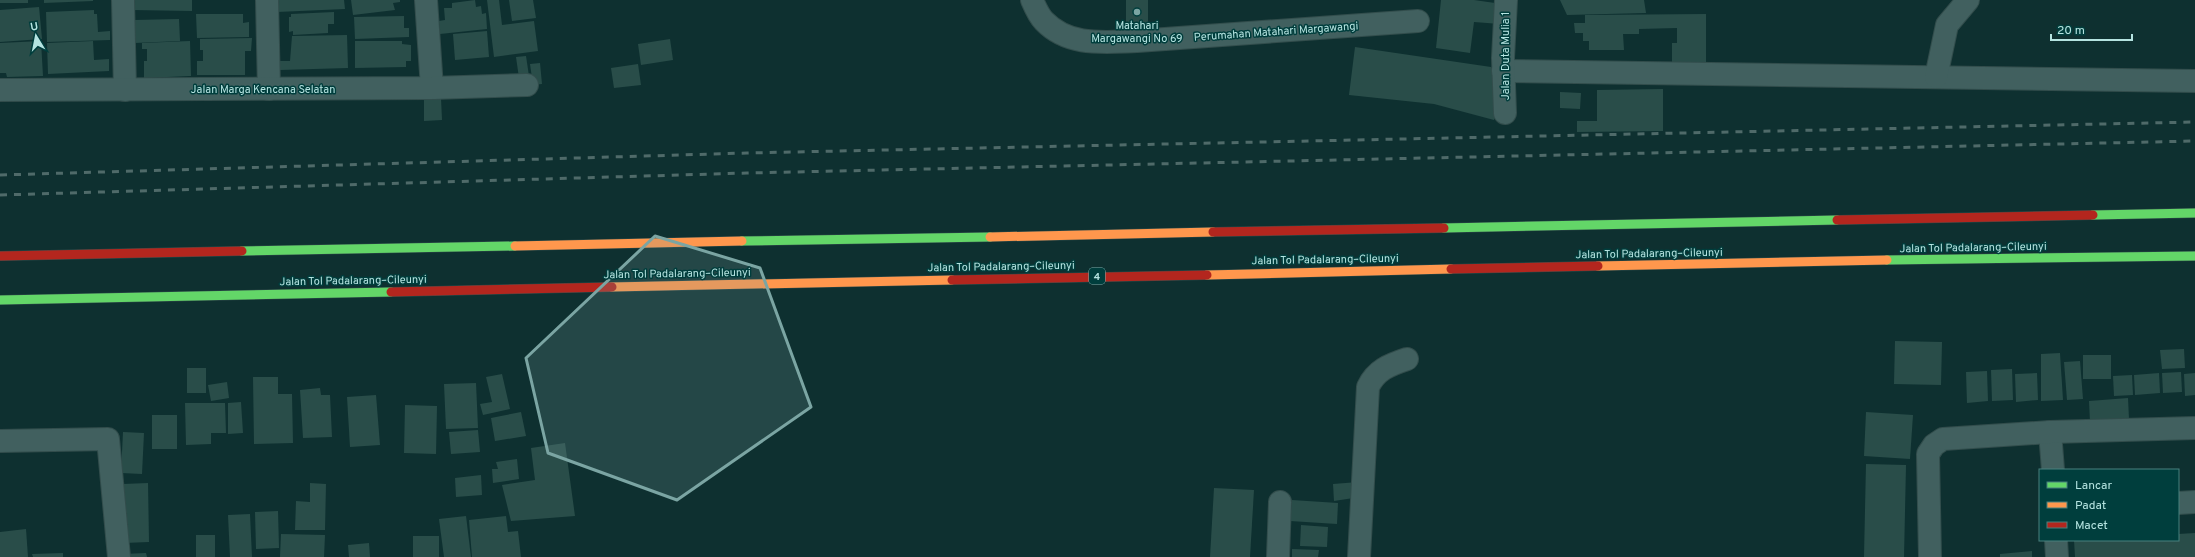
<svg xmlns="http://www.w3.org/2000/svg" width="2195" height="557" font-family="Overpass,sans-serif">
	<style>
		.building { fill: #294d49 }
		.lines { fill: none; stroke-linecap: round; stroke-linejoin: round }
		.street-casing { stroke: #324d4c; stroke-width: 24 }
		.fast-casing { stroke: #324d4c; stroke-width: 10 }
		.slow-casing { stroke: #324d4c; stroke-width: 10 }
		.jam-casing { stroke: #324d4c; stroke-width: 10 }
		.street { stroke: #41605f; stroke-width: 22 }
		.fast { stroke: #63d668; stroke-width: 9 }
		.slow { stroke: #ff974d; stroke-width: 9 }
		.jam { stroke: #b3261e; stroke-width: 9 }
		.rail { stroke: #4f6a69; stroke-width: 3; stroke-dasharray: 7 7; stroke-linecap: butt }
		.marked { fill: #7ba5a3; fill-opacity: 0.2; stroke: #7ba5a3; stroke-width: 3; stroke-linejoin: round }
		.poi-dot { fill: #7ba5a3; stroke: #003e3d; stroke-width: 1.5 }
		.labels { text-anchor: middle; stroke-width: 3; stroke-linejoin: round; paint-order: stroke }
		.shield { fill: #003e3d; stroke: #7fb2b0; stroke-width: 1 }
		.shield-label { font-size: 10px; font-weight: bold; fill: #b5e4e1 }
		.poi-label { font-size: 11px; fill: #b5e4e1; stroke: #003e3d }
		.street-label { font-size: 11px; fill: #b5e4e1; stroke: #003e3d }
	</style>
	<rect width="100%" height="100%" fill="#0e3030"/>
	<!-- building -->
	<g class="building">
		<rect x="0" y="0" width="28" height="3"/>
		<polygon points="44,0 93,0 93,1 44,3"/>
		<polygon points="132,0 192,0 192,11 132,10"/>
		<polygon points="277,0 344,0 345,9 277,12"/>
		<polygon points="351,0 400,0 400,2 393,3 395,10 353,15"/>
		<polygon points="475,0 476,7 481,6 482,14 486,13 487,29 440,34 439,21 445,20 444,8 452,8 452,3"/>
		<polygon points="487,0 499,0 502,25 534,21 538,51 494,57"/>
		<polygon points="509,0 533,0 536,18 512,21"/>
		<rect x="1126" y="0" width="22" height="25"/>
		<polygon points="1441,0 1474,0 1495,3 1500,24 1474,22 1470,53 1436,48"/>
		<polygon points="1560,0 1644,0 1646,13 1567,15"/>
		<polygon points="39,7 42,39 0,42 0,10"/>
		<polygon points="94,10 94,14 97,14 98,32 110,31 110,40 47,42 46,12"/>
		<polygon points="334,12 334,24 328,24 328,33 293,35 293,31 289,32 289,17 291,17 291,14"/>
		<polygon points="196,14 243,14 243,23 249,22 249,37 197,38"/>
		<polygon points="1706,14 1706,65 1672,66 1672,43 1677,43 1677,28 1639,29 1639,34 1623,34 1624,50 1589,50 1589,41 1583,41 1583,33 1575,33 1574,23 1585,23 1585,15"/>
		<polygon points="404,16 404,28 409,28 409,37 355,39 354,17"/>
		<polygon points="179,19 180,41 135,43 134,20"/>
		<polygon points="487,31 489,57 455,60 453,34"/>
		<polygon points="347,35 348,68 280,70 279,61 290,61 292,36"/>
		<polygon points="252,38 251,51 245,51 245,75 197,75 197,61 203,61 203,50 200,50 200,39"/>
		<polygon points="670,39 673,60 641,65 638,44"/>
		<polygon points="41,41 43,76 7,77 6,73 0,73 0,43"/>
		<polygon points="93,41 94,60 109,59 109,71 48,74 47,43"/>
		<polygon points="190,41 191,76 144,78 144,61 147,61 147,49 142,49 142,43"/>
		<polygon points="355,41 402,41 402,44 411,45 411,61 406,61 406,67 355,68"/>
		<polygon points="1355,47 1491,67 1502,101 1494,120 1434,104 1349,95"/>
		<polygon points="526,56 529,76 519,78 516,57"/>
		<polygon points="540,63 542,84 533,85 530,64"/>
		<polygon points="638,64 641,85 614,88 611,68"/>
		<polygon points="1663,89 1663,131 1577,132 1577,121 1597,121 1597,90"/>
		<polygon points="1560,92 1581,93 1580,109 1560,108"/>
		<polygon points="424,98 441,98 442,120 424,121"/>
		<polygon points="1895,341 1942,342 1941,385 1894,384"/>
		<polygon points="2184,349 2185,368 2162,369 2160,350"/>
		<polygon points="2060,353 2063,400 2041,401 2041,354"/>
		<rect x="2083" y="355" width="28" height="24"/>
		<polygon points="2080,361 2083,399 2067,400 2064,362"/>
		<rect x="187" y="368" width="19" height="25"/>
		<polygon points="2012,369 2013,400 1992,401 1991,370"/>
		<polygon points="1987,371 1988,401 1967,403 1966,372"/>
		<polygon points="2181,372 2182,392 2163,393 2162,373"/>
		<polygon points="2037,373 2038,400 2016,402 2015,374"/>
		<polygon points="2159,373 2160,393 2135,395 2134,375"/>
		<polygon points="2195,373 2195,395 2185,396 2184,374"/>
		<polygon points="502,374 510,409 483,415 480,404 492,402 486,377"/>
		<polygon points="2132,375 2133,395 2114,396 2113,376"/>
		<polygon points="253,377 278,377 278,394 292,394 293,443 254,444"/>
		<polygon points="227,382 229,398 211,401 208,385"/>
		<polygon points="476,383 478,428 446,429 444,384"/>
		<polygon points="320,388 321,395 330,395 332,437 303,438 300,390"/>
		<polygon points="376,395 380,445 350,447 347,397"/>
		<polygon points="2128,398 2129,419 2090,422 2089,401"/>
		<polygon points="241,402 243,433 228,434 228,403"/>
		<polygon points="185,403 225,403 226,433 211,433 211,444 186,445"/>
		<polygon points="405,405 437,406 436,454 404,453"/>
		<polygon points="521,412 526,436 495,441 491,418"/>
		<polygon points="1866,412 1913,415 1910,459 1864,456"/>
		<rect x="152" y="415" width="25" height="34"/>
		<polygon points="478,430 480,452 451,454 449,432"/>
		<polygon points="123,432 144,433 142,474 121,473"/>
		<polygon points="565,443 575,516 511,521 502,485 535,480 531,448"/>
		<polygon points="517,459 519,479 493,483 492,469 498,469 496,462"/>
		<polygon points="1866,464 1906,465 1904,557 1864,557"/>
		<polygon points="481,475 482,495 456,497 455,478"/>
		<polygon points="1358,482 1360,497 1334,501 1333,484"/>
		<polygon points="148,483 149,542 124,543 123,484"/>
		<polygon points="310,483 326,484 325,530 295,530 296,501 310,502"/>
		<polygon points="1214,488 1254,490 1250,557 1210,557"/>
		<polygon points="1292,500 1338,503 1337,524 1290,521"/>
		<polygon points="278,511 279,548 256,549 255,512"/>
		<polygon points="250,514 252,557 230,557 228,515"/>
		<polygon points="466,516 471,557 444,557 439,519"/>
		<polygon points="506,516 508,532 518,531 521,557 472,557 469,520"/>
		<polygon points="1301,525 1328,527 1327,547 1300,546"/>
		<polygon points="26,529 28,557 0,557 0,532"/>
		<polygon points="2195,533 2195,557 2075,557 2074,540 2178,540 2178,534"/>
		<polygon points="281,534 325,535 324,557 280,557"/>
		<rect x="196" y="535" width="19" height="22"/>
		<rect x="413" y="536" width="26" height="21"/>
		<polygon points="369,543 370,557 349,557 348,545"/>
		<polygon points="1292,549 1319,550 1318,557 1292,557"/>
		<polygon points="2032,551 2032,557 2000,557 2000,554"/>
		<polygon points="63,553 63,557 33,557 32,554"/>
		<polygon points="146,553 147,557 123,557 123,554"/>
	</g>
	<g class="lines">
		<defs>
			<g id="street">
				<polyline points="123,0 125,90"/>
				<polyline points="267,0 269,89"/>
				<polyline points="426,0 432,88"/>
				<path d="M1032,0C1035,7 1039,16 1044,21C1069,47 1104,42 1137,41L1418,21"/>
				<polyline points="1503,71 2195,81"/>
				<polyline points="1936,77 1947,25 1968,0"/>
				<polyline points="0,90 432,88 527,85"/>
				<polyline points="1505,113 1503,58 1506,0"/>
				<polyline points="2050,432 2053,470"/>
				<polyline points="0,441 108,439 119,557"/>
				<polyline points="2178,503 2195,502"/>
				<polyline points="2056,540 2057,557"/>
				<polyline points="1278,557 1280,502"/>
				<path d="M1359,557L1368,387C1376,370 1389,365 1407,359"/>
				<polyline points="1930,557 1928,454 1934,445 1943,439 2050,432 2195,428"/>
			</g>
			<g id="fast">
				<polyline points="2093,215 2195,213"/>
				<polyline points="1444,228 1837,220"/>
				<polyline points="742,241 990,237"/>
				<polyline points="242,251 515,246"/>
				<polyline points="1887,260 2195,256"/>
				<polyline points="0,300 391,292"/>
			</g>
			<g id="slow">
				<polyline points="990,237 1213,232"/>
				<polyline points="515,246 742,241"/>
				<polyline points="1598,266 1887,260"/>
				<polyline points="1207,275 1451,269"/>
				<polyline points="612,287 952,280"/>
			</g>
			<g id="jam">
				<polyline points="1837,220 2093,215"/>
				<polyline points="1213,232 1444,228"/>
				<polyline points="0,256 242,251"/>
				<polyline points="1451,269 1598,266"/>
				<polyline points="952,280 1207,275"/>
				<polyline points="391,292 612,287"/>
			</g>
		</defs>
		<!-- street casing -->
		<use href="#street" class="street-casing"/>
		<!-- fast casing -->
		<use href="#fast" class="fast-casing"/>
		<!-- slow casing -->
		<use href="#slow" class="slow-casing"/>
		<!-- jam casing -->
		<use href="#jam" class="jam-casing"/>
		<!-- street -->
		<use href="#street" class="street"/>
		<!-- fast -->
		<use href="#fast" class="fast"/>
		<!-- slow -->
		<use href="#slow" class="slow"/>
		<!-- jam -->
		<use href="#jam" class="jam"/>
		<!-- rail -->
		<g class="rail">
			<polyline points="0,175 747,153 2195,122"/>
			<polyline points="0,195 747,173 2195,141"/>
		</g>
	</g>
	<!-- marked area -->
	<path class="marked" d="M655,236L760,268L811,407L677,500L548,453L526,358Z"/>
	<!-- markers -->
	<circle class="poi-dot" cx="1137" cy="12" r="4"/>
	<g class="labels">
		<!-- shield labels -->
		<rect class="shield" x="1089" y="268" width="16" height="16" rx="3"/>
		<g class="shield-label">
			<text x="1097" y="280">4</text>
		</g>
		<!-- poi labels -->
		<g class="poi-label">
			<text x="1137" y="29">Matahari<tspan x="1137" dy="13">Margawangi No 69</tspan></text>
		</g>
		<!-- street labels -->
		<g class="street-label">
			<text transform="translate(1276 31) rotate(-4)" y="4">Perumahan Matahari Margawangi</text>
			<text transform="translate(1505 56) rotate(-90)" y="4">Jalan Duta Mulia 1</text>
			<text x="263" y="93">Jalan Marga Kencana Selatan</text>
			<text transform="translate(1973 247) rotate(-1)" y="4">Jalan Tol Padalarang–Cileunyi</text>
			<text transform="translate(1649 253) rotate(-1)" y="4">Jalan Tol Padalarang–Cileunyi</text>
			<text transform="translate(1325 259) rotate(-1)" y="4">Jalan Tol Padalarang–Cileunyi</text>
			<text transform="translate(1001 266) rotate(-1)" y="4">Jalan Tol Padalarang–Cileunyi</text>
			<text transform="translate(677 273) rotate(-1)" y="4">Jalan Tol Padalarang–Cileunyi</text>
			<text transform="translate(353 280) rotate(-1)" y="4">Jalan Tol Padalarang–Cileunyi</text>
		</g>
	</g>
	<!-- legend -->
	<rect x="2039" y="469" width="140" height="72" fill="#003e3d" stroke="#48807f"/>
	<rect x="2047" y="482" width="20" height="6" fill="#63d668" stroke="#48807f"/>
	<text x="2075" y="489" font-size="12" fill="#b5e4e1">Lancar</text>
	<rect x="2047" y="502" width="20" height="6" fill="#ff974d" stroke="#48807f"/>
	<text x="2075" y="509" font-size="12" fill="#b5e4e1">Padat</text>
	<rect x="2047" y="522" width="20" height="6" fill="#b3261e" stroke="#48807f"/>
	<text x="2075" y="529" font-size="12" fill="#b5e4e1">Macet</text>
	<!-- north arrow -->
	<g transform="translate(36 36) rotate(350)" stroke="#003e3d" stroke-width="3" paint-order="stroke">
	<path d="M0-3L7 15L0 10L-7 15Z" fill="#b5e4e1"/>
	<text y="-6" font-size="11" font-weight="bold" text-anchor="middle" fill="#b5e4e1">U</text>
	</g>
	<!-- scale -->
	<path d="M2051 34v6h81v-6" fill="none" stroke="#b5e4e1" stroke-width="2"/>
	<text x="2057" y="34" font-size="12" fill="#b5e4e1" stroke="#003e3d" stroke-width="3" paint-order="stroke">20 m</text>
</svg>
